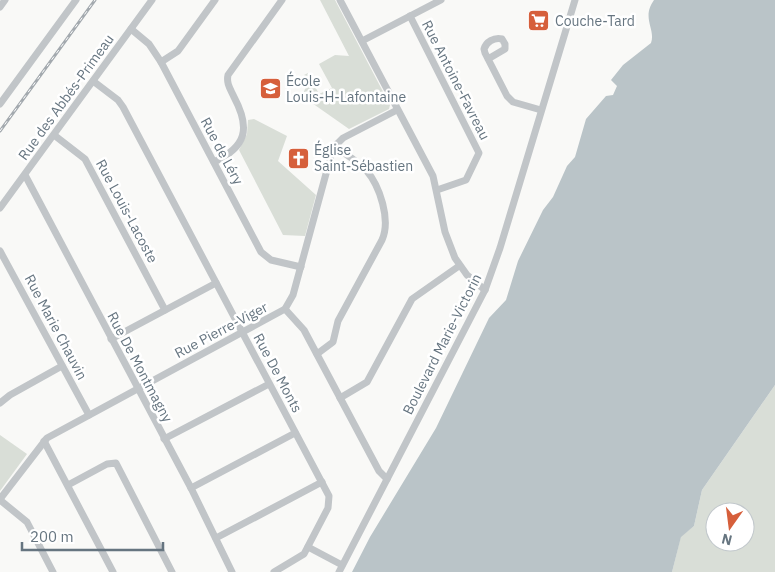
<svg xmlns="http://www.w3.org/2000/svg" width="775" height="572" font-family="'IBM Plex Sans',sans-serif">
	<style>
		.green { fill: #d9ded7; fill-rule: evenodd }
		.water { fill: #bac4c8 }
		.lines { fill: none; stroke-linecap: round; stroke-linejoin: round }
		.minor { stroke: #c1c5c8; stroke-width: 7 }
		.rail-casing { stroke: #a3a9ae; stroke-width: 3 }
		.rail { stroke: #fff; stroke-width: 1; stroke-dasharray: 4; stroke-linecap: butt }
		.labels { text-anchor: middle; stroke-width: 5; stroke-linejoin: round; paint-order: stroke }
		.poi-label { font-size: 14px; fill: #667580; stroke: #fff; text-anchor: start }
		.street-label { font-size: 14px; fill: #667580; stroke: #fff }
	</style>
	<rect width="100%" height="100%" fill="#f9f9f7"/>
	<!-- green -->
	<g class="green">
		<polygon points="320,0 335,0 390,105 389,109 349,129 302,96 309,80 304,75 308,73 319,94 332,88 319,64 335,55 349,56"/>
		<polygon points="254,119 287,136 278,161 316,195 305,236 283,235 239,150 247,134 248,120"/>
		<path d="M775,385V572H672L681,536L694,526L702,490ZM715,512H745V542H715Z"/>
		<polygon points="0,435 27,454 0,491"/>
	</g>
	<!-- water -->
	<path class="water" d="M654,0H775V385L702,490L694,526L681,537L672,572H352L370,537L436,428L489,318L506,300L518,261L543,210L553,197L567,166L575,157L586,119L606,96L613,95L617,86L611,80L623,65L651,43C656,29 641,18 654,0Z"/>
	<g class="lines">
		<!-- minor -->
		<g class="minor">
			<polyline points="340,0 433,176 445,232 455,258 467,275 485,290"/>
			<polyline points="0,7 5,0"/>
			<polyline points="410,16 479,153 466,180 437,190"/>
			<polyline points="131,29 149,44 161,62 261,252 271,260 301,267"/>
			<polyline points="362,41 441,0"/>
			<path d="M488,59L505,49V44L502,39C494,37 486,42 484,49L485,53L507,96L513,102L541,110"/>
			<polyline points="161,62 178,51 215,0"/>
			<polyline points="93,81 118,100 123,107 329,496 328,508 304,554 274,572"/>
			<polyline points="0,104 76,0"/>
			<polyline points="54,135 85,159 165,310"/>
			<path d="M214,162C246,147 251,129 234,97C231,90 226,84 228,75L282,0"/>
			<polyline points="25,175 191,488 232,572"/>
			<polyline points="0,208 152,0"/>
			<polyline points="0,251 89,415"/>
			<polyline points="285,309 304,330 379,471 387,479"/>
			<polyline points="111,339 216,283"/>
			<path d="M317,354L333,342L338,321L382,240C391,220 380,186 366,170C357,161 345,154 335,146"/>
			<polyline points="340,398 367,382 412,299 459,266"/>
			<polyline points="0,403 10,395 62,366"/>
			<polyline points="164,439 269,384"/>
			<polyline points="44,441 113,572"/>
			<polyline points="68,485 107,464 116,463 172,572"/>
			<polyline points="191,488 295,433"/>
			<polyline points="0,499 47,438 285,309 293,295 333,148 343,138 397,110"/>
			<polyline points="0,500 27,522 53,572"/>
			<polyline points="216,538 322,482"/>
			<polyline points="308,547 342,565"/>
			<polyline points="339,572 485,290 500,248 575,0"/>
		</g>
		<defs>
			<polyline id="rail" points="0,131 95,0"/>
		</defs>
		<!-- rail casing -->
		<use href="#rail" class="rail-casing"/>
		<!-- rail -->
		<use href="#rail" class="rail"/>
	</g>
	<!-- icons -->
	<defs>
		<symbol id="supermarket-square" viewBox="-11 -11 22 22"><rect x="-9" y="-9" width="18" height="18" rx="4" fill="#d65f3b" stroke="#fff"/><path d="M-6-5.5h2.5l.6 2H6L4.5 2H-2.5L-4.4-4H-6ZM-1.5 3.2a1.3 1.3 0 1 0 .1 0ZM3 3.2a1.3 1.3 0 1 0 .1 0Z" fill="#fff"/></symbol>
		<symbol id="school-square" viewBox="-11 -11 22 22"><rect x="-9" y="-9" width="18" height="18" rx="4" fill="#d65f3b" stroke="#fff"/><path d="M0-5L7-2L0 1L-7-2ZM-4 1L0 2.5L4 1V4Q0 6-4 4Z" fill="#fff"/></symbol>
		<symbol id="church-square" viewBox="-11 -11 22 22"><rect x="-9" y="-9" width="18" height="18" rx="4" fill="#d65f3b" stroke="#fff"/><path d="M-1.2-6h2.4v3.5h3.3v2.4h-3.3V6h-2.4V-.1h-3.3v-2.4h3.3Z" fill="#fff"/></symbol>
	</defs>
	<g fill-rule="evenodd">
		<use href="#supermarket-square" x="526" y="8" width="25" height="25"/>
		<use href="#school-square" x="258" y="76" width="25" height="25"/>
		<use href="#church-square" x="286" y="146" width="25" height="25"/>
	</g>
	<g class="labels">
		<!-- poi labels -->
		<g class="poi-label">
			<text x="555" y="26">Couche-Tard</text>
			<text x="286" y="86">École<tspan x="286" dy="16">Louis-H-Lafontaine</tspan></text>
			<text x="314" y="155">Église<tspan x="314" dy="16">Saint-Sébastien</tspan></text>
		</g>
		<!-- street labels -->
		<g class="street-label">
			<text transform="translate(456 80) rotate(63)" y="5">Rue Antoine-Favreau</text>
			<text transform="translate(66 97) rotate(-54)" y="5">Rue des Abbés-Primeau</text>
			<text transform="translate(222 151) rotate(62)" y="5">Rue de Léry</text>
			<text transform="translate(127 211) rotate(62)" y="5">Rue Louis-Lacoste</text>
			<text transform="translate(56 327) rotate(62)" y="5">Rue Marie Chauvin</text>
			<text transform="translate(221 330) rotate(-28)" y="5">Rue Pierre-Viger</text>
			<text transform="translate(442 344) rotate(-63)" y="5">Boulevard Marie-Victorin</text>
			<text transform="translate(140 367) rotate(62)" y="5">Rue De Montmagny</text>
			<text transform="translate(278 373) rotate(62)" y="5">Rue De Monts</text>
		</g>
	</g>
	<!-- north arrow -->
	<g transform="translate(730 527) rotate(194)"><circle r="24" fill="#ffffff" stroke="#c2c8cc"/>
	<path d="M0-4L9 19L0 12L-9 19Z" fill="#d65f3b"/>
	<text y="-8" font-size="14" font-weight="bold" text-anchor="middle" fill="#667580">N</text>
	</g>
	<!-- scale -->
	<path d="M22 542v8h141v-8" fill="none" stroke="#667580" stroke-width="2.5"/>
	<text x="30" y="542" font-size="15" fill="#667580" stroke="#ffffff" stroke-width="4" paint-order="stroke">200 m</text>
</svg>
